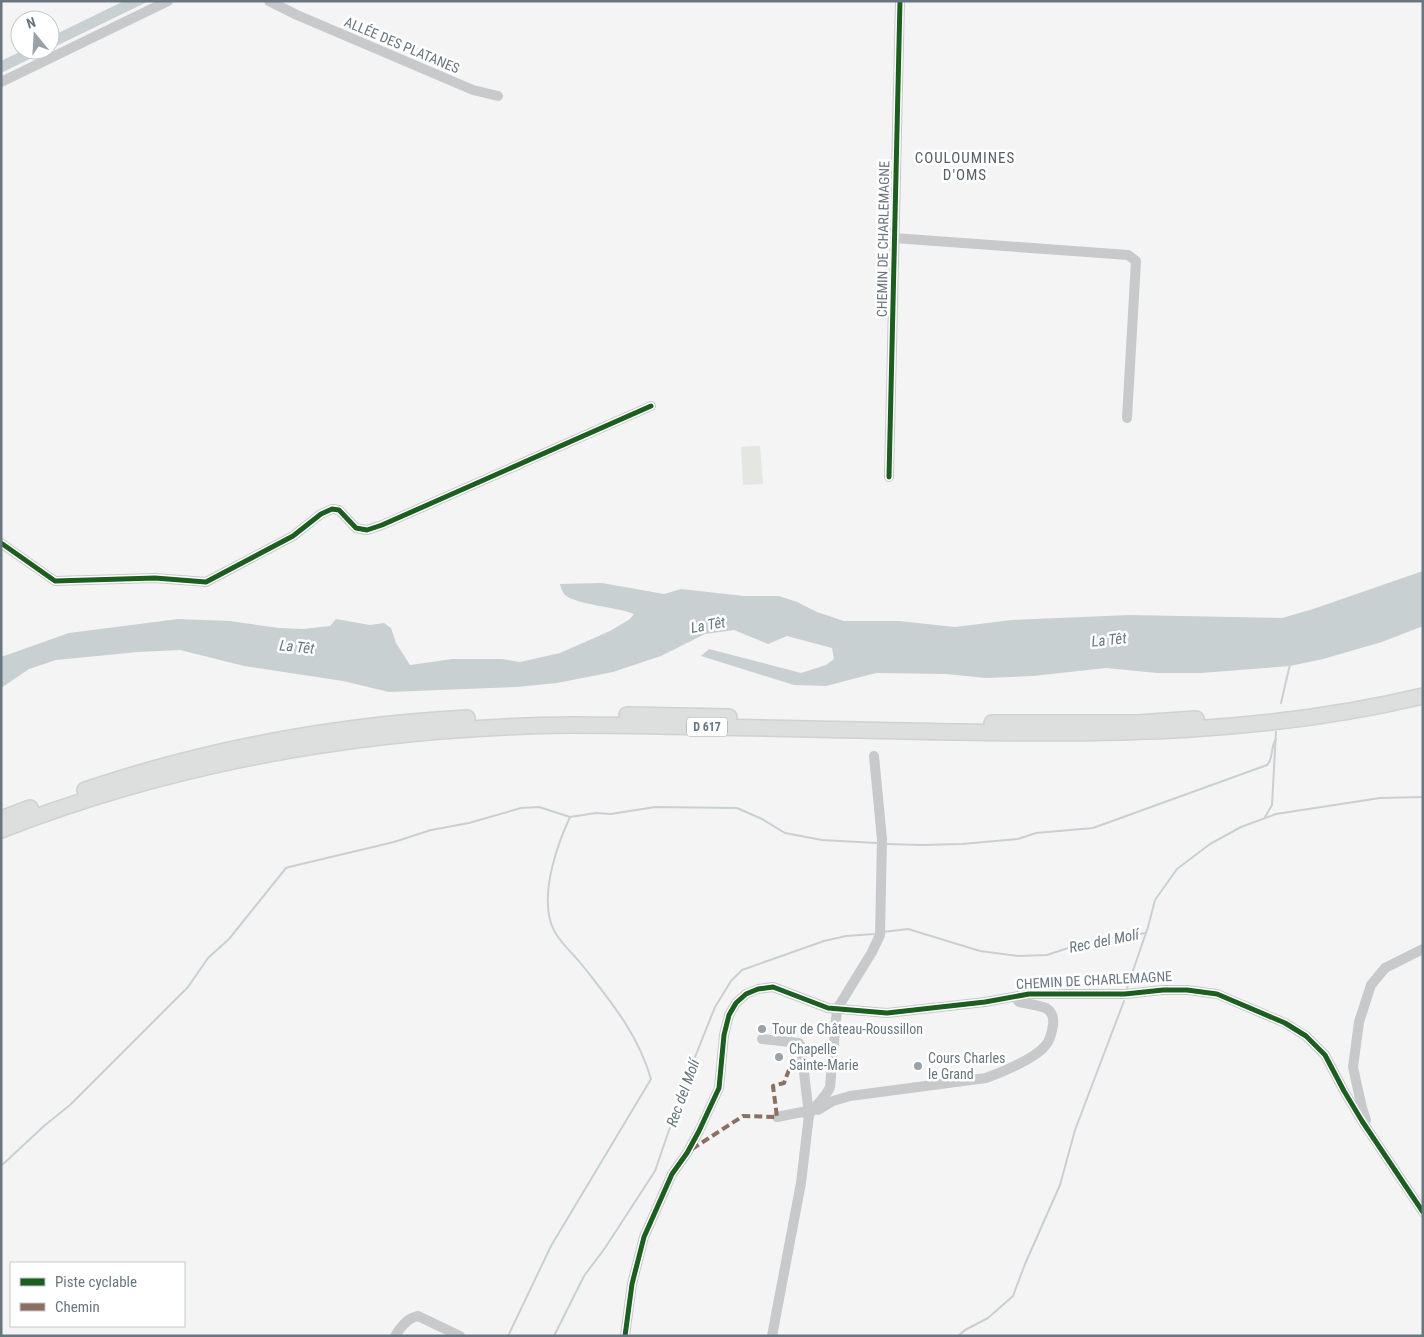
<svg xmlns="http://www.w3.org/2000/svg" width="1424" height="1337" font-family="'Roboto Condensed',sans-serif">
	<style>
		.green { fill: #e3e6e1 }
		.water { fill: #c9d0d2 }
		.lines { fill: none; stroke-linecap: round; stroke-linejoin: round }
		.stream { stroke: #c9d0d2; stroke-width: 2 }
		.highway-casing { stroke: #d0d1d1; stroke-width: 18 }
		.minor { stroke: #c7c9ca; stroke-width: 10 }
		.highway { stroke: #dddede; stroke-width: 15 }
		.quiet { stroke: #8d6e63; stroke-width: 4; stroke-dasharray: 8 4; stroke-linecap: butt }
		.cycleway-casing { stroke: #fff; stroke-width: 8 }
		.cycleway { stroke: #1b5e20; stroke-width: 5 }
		.poi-dot { fill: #99a2a9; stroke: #fff; stroke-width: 2 }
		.labels { text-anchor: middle; stroke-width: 5; stroke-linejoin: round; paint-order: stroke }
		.shield { fill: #fff; stroke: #959fa6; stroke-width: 1 }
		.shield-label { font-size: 12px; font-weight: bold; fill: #687680 }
		.street-label { font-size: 14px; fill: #687680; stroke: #fff }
		.poi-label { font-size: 14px; fill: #687680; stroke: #fff; text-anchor: start }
		.neighbourhood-label { font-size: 15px; letter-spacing: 1px; fill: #555f66; stroke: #fff }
		.water-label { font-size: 15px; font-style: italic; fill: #64777c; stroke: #fff }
	</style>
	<rect width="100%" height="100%" fill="#f4f4f4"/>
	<!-- green -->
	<polygon class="green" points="760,446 763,484 743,485 741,447"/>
	<!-- water -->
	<g class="water">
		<polygon points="124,1 149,1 50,49 50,37"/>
		<polygon points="24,50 48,50 1,73 1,61"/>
		<path d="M1423,571V626L1382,642L1323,659L1290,666L1201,673H1157L1106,668L1033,676L986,678L946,674L876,673L826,686L794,685L701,656L709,649L801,673L826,665L834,659L832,648L787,636L768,644L734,630L705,634L661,656L613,672L557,683L516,687L389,692L343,681L244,666L180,650L138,652L56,660L29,669L1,688V657L69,633L178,619L230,621L279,628L303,629L330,626L336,619L370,625L384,623L391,628L396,643L410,665L452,659H502L520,662L560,653L610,631L630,619L634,614C617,607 577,605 565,595C562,592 561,588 560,584L602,583L664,594L681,589L744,596H779L797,602L817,612L844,621H899L955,627L1011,620L1130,615L1282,618L1313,609Z"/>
	</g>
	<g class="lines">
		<!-- stream -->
		<g class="stream">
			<polyline points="1281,703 1290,664"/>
			<polyline points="1265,817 1272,805 1276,732"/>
			<path d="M885,844L923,845L962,844L1018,839L1036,833L1093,828L1267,765C1274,758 1270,747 1276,739"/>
			<polyline points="883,932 908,929 980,951 1018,956 1047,955 1086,942 1146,933"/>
			<polyline points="1127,988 1148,927 1155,900 1177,869 1210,844 1241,827 1276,814 1380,798 1423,797"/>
			<polyline points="1,1166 44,1126 70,1105 188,987 208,958 229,939 286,868 289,867 394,842 431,830 469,823 521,808 539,807 570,817 596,813 611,814 655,807 737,808 762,819 785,833 822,840 877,843"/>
			<path d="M508,1336L551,1246L651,1079C638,1034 611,1002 583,966C571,951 555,939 550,920C542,889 557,845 570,817"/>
			<polyline points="554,1336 584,1276 605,1248 655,1171 689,1072 715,1007 731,981 742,970 824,941 846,936 874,934"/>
			<polyline points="958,1336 965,1330 988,1318 1013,1296 1025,1264 1060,1185 1075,1130 1124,1001"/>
		</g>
		<defs>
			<g id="highway">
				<polyline points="627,715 729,717"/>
				<polyline points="992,723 1137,723 1196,719"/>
				<path d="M85,790C207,749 338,725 467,718"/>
				<polyline points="1,819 30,808"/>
				<path d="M1,830C183,759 379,727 573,725C619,725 665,726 711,727C792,729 874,731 956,732C1113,735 1269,733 1423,696"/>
			</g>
		</defs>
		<!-- highway casing -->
		<use href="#highway" class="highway-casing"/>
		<!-- minor -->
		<g class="minor">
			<polyline points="269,1 297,15 473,90 498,96"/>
			<polyline points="1,82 168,1"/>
			<polyline points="894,238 1128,255 1136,261 1127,418"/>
			<polyline points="889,477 900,1"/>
			<polyline points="1,543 55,581 155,578 206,582 293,536 321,514 332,509 339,510 356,528 367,530 382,525 651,406"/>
			<polyline points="762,1039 799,1043 801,1047 809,1115 801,1183 772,1336"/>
			<path d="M818,1110L833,1101L850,1096L986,1078C1002,1072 1034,1059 1045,1046C1050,1041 1052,1032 1053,1025C1054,1018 1052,1012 1046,1008C1038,1005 1027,1004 1019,1002L1015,997"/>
			<path d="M809,1115C815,1105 825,1099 830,1087L837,1009L872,952L880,935L882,839L874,756"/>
			<polyline points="777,1117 802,1112 809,1115"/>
			<polyline points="1366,1120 1362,1108 1353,1067 1359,1022 1371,985 1385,968 1423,949"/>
			<path d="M395,1336C401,1327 407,1318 418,1316L460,1336"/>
			<polyline points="625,1336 632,1284 644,1237 672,1174 687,1153 699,1131 719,1088 724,1035 729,1015 736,1003 746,994 758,989 773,987 828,1008 887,1013 985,1002 1029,994 1125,994 1163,990 1187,990 1217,994 1285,1023 1306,1036 1325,1055 1344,1091 1362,1121 1423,1212"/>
		</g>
		<!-- highway -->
		<use href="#highway" class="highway"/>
		<!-- quiet -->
		<polyline class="quiet" points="692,1149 743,1116 777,1117 773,1086 784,1083 799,1043"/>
		<defs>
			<g id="cycleway">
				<polyline points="889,477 900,1"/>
				<polyline points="1,543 55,581 155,578 206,582 293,536 321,514 332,509 339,510 356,528 367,530 382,525 651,406"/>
				<polyline points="625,1336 632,1284 644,1237 672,1174 687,1153 699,1131 719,1088 724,1035 729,1015 736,1003 746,994 758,989 773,987 828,1008 887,1013 985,1002 1029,994 1125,994 1163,990 1187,990 1217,994 1285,1023 1306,1036 1325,1055 1344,1091 1362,1121 1423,1212"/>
			</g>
		</defs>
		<!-- cycleway casing -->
		<use href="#cycleway" class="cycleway-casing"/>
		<!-- cycleway -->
		<use href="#cycleway" class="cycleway"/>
	</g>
	<!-- markers -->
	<g class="poi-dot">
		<circle cx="762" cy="1029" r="5"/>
		<circle cx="779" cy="1057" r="5"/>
		<circle cx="918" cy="1066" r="5"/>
	</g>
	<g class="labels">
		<!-- shield labels -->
		<rect class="shield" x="687" y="717.5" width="40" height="19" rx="4"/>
		<g class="shield-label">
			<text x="707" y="731">D 617</text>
		</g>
		<!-- street labels -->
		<g class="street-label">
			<text transform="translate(402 45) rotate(23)" y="5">ALLÉE DES PLATANES</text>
			<text transform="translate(883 239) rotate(-89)" y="5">CHEMIN DE CHARLEMAGNE</text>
			<text transform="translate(1094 980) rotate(-3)" y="5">CHEMIN DE CHARLEMAGNE</text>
		</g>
		<!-- poi labels -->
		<g class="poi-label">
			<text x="772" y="1034">Tour de Château-Roussillon</text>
			<text x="789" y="1054">Chapelle<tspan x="789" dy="16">Sainte-Marie</tspan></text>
			<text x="928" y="1063">Cours Charles<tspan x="928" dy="16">le Grand</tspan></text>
		</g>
		<!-- neighbourhood labels -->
		<g class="neighbourhood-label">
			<text x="965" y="163">COULOUMINES<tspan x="965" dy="17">D'OMS</tspan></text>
		</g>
		<!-- water labels -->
		<g class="water-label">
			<text transform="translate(708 625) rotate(-10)" y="5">La Têt</text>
			<text transform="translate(1109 640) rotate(-6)" y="5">La Têt</text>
			<text transform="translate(297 647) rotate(6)" y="5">La Têt</text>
			<text transform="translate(1104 941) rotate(-11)" y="5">Rec del Molí</text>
			<text transform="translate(683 1093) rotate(-70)" y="5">Rec del Molí</text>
		</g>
	</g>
	<!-- border -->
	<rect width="1424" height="1337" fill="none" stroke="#687680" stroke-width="5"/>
	<!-- legend -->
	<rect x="10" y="1262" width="175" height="65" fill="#ffffff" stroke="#c3c8cc"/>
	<rect x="20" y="1278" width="25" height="8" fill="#1b5e20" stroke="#c3c8cc"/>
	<text x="55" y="1287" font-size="15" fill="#687680">Piste cyclable</text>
	<rect x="20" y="1303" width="25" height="8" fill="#8d6e63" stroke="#c3c8cc"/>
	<text x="55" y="1312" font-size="15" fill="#687680">Chemin</text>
	<!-- north arrow -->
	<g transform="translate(35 35) rotate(342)"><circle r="24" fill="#ffffff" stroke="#c3c8cc"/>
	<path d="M0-4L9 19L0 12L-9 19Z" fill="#99a2a9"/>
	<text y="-8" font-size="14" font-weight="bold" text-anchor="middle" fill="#687680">N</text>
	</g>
</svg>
